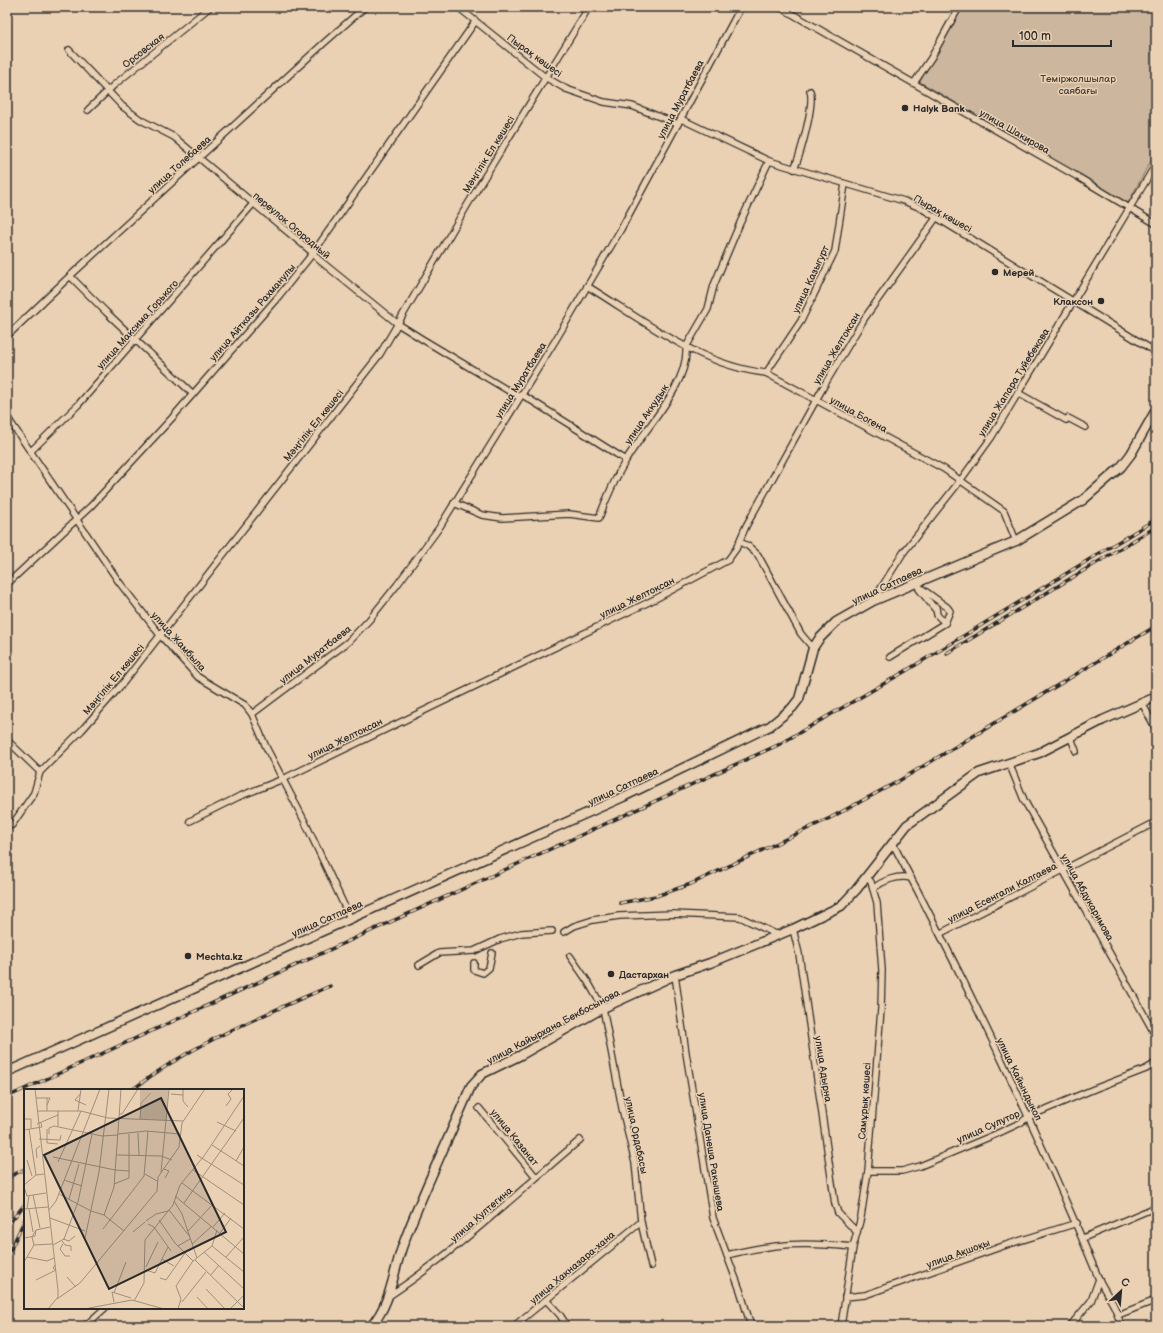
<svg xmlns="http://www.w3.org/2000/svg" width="1163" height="1333" font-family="'Balsamiq Sans',sans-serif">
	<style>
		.green { fill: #ccb69d; stroke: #7c7064 }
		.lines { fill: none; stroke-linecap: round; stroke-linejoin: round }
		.street-casing { stroke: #2b2b2b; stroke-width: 8 }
		.secondary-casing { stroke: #2b2b2b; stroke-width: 11 }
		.street { stroke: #ebd1b3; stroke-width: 5.5 }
		.secondary { stroke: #ebd1b3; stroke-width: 8 }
		.rail-casing { stroke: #2b2b2b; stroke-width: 3.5 }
		.rail { stroke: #ebd1b3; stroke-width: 2; stroke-dasharray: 6; stroke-linecap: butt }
		.poi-dot { fill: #2b2b2b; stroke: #ebd1b3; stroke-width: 1.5 }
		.labels { text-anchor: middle; stroke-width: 3; stroke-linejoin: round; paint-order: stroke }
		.street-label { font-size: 10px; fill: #2b2b2b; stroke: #ebd1b3 }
		.park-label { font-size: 10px; fill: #43403c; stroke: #ebd1b3 }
		.poi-label { font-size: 10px; font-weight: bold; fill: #2b2b2b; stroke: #ebd1b3; text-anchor: start }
		.inset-road { fill: none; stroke: #9e8f7d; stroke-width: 1 }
		.view { fill: #2b2b2b; fill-opacity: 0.15; stroke: #2b2b2b; stroke-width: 2 }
		.inset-edge { fill: none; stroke: #2b2b2b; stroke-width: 2 }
	</style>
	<rect width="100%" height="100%" fill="#ebd1b3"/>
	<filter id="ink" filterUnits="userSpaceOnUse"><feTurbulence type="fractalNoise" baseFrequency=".025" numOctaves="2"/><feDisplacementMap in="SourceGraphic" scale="8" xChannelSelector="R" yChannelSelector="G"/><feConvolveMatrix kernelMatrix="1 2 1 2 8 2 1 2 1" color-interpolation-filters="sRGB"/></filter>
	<g filter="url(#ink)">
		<!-- green -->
		<polygon class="green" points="956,7 1156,7 1156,151 1128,203 920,82"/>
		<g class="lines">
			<defs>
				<g id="street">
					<polyline points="458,7 545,77 566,89 604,102 632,106 678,124"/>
					<polyline points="780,7 1078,177 1156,224"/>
					<polyline points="69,50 122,106 141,120 174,137 313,253 318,259 398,324 422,339 519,397"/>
					<polyline points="914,83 931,58 959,7"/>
					<polyline points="88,110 114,85 210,7"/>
					<polyline points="681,119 769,161 904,201 921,208 1156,352"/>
					<path d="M794,169C800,156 815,104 810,91"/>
					<polyline points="70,276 106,312 193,394"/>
					<path d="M587,286C643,320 700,366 766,373L944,469L1004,511L1016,541"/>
					<polyline points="7,336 70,276 324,43 365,7"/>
					<polyline points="766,373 801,321 835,251 845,184"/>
					<polyline points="1018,393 1066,420"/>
					<polyline points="521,394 626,460"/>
					<polyline points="7,417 119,582 160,635 198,677 245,705 252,714 266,747 304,820 350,918"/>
					<polyline points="1068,418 1085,427"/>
					<polyline points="31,451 78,405 253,204"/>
					<path d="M454,503L482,515L502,518L569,514L599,518C606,499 616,477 626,460C645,428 689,385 686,347L708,309L714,285L740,223L769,161"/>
					<polyline points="740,542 748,546 758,555 801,634 813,648"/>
					<polyline points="7,584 91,506 172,418 278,297 313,253 475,22"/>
					<polyline points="919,589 935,609"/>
					<polyline points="873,601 903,553 960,481 991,438 1156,164"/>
					<polyline points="936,607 937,615 945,623"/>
					<polyline points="890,657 945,623 950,611 947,607 914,583"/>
					<polyline points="1142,703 1156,729"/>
					<polyline points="252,714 348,642 369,620 397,585 439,528 555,341 621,229 741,7"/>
					<polyline points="1071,738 1076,751"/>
					<polyline points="7,740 40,772"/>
					<polyline points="1009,763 1024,800 1156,1036"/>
					<polyline points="190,821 238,797 283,779 655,599 728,560 736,549 746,526 825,384 864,319 936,218"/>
					<polyline points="12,825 34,793 40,772 82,730 123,683 380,354 468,204 589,7"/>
					<path d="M893,844C968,985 1037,1129 1098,1277C1102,1287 1109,1296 1114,1306C1117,1312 1119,1319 1121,1326"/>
					<path d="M873,889C883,880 898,875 911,878"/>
					<polyline points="793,929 799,954 835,1204 838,1213 857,1232"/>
					<polyline points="564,932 574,926 593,920 619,916 673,914 740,917 778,935"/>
					<polyline points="941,933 1156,822"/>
					<polyline points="570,956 588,982 603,1008 622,1108 635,1163 641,1222 651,1266"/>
					<polyline points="474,963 474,970 483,973 489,968 492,953"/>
					<polyline points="419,965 439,953 474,951 500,939 521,933 552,931"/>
					<polyline points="675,975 686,1053 713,1218 740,1290 751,1326"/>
					<polyline points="479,1108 536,1177"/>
					<polyline points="868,1171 902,1171 920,1166 994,1135 1020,1123 1030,1116 1094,1089 1146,1069 1156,1063"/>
					<polyline points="1083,1238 1156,1207"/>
					<path d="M727,1255C775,1243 805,1242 853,1247"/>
					<path d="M389,1296C458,1250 517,1193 580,1140"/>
					<polyline points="845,1297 865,1295 1006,1245 1077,1223"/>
					<polyline points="546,1300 560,1315 567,1326"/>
					<polyline points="1118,1315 1156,1300"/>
					<polyline points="85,1326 105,1308"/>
					<polyline points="514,1326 641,1222"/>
					<polyline points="841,1326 853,1247 861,1217 868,1171 881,1009 882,970 877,903 871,882 867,877"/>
					<polyline points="1070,1326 1091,1301 1099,1279"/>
				</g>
				<g id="secondary">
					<polyline points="7,1072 623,797 770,726 792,708 799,699 813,648 819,639 836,622 873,601 1016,541 1083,500 1121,467 1131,454 1156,410"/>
					<path d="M371,1326C392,1303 393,1270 404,1242C424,1189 449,1138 471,1086L482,1074L521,1055L603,1008L675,975L710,963L793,929L841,906L856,890L907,825L979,773L1039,753L1103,720L1156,697"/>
				</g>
			</defs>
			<!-- street casing -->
			<use href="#street" class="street-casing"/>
			<!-- secondary casing -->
			<use href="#secondary" class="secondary-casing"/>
			<!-- street -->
			<use href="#street" class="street"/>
			<!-- secondary -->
			<use href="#secondary" class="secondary"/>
			<defs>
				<g id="rail">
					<polyline points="947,653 1156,527"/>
					<polyline points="620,903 656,896 691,884 830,818 897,782 1156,626"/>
					<path d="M132,1090C191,1044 262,1016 330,986"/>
					<polyline points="7,1097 778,745 904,672 1156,519"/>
					<polyline points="7,1178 25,1169"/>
					<polyline points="7,1226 25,1204"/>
					<polyline points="7,1257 25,1219"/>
				</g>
			</defs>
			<!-- rail casing -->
			<use href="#rail" class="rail-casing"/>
			<!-- rail -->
			<use href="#rail" class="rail"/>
		</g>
	</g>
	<!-- markers -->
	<g class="poi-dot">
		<circle cx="905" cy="108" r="4"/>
		<circle cx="995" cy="272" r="4"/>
		<circle cx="1101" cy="301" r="4"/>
		<circle cx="188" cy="956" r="4"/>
		<circle cx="611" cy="974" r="4"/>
	</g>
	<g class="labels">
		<!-- street labels -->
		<g class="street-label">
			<text transform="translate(143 50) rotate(-38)" y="4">Орсовская</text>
			<text transform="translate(535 55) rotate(36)" y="4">Пырақ көшесі</text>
			<text transform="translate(680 99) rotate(-62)" y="4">улица Муратбаева</text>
			<text transform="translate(1015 131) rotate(30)" y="4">улица Шакирова</text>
			<text transform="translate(488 154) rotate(-58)" y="4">Мәңгілік Ел көшесі</text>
			<text transform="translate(179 164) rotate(-42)" y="4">улица Толебаева</text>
			<text transform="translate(943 213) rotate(30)" y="4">Пырақ көшесі</text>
			<text transform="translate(292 225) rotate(40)" y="4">переулок Огородный</text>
			<text transform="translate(810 279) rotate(-65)" y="4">улица Казыгурт</text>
			<text transform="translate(252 312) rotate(-49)" y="4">улица Айтказы Рахманулы</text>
			<text transform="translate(137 324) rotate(-48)" y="4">улица Максима Горького</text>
			<text transform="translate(836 348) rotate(-59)" y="4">улица Желтоксан</text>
			<text transform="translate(520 380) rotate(-58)" y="4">улица Муратбаева</text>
			<text transform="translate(1013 382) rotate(-58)" y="4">улица Жапара Туйебекова</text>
			<text transform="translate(646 414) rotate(-56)" y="4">улица Аккудык</text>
			<text transform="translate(859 414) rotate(29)" y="4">улица Богена</text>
			<text transform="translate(313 425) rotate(-51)" y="4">Мәңгілік Ел көшесі</text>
			<text transform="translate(887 585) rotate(-25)" y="4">улица Сатпаева</text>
			<text transform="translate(637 597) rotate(-26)" y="4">улица Желтоксан</text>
			<text transform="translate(179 641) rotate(48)" y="4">улица Жамбыла</text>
			<text transform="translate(315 654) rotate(-38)" y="4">улица Муратбаева</text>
			<text transform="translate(113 679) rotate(-50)" y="4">Мәңгілік Ел көшесі</text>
			<text transform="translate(345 738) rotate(-26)" y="4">улица Желтоксан</text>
			<text transform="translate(623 786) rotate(-25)" y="4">улица Сатпаева</text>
			<text transform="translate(1002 892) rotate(-27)" y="4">улица Есенгали Калгаева</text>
			<text transform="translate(1088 897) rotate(61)" y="4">улица Абдукаримова</text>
			<text transform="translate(327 918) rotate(-24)" y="4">улица Сатпаева</text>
			<text transform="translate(553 1026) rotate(-28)" y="4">улица Кайырхана Бекбосынова</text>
			<text transform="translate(824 1069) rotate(81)" y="4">улица Адырна</text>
			<text transform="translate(1020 1079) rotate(64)" y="4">улица Кайындыкол</text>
			<text transform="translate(864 1101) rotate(-86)" y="4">Самұрық көшесі</text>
			<text transform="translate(988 1126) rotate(-24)" y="4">улица Сулутор</text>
			<text transform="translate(637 1135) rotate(78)" y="4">улица Ордабасы</text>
			<text transform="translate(515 1137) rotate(51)" y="4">улица Казанат</text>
			<text transform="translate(712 1152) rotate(81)" y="4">улица Данеша Ракышева</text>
			<text transform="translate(481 1214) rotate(-41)" y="4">улица Култегина</text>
			<text transform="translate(958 1253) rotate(-20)" y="4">улица Ақшоқы</text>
			<text transform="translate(572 1267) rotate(-40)" y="4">улица Хакназара-хана</text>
		</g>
		<!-- park labels -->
		<g class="park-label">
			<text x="1078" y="82">Теміржолшылар<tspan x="1078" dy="12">саябағы</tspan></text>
		</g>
		<!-- poi labels -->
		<g class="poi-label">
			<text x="913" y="112">Halyk Bank</text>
			<text x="1003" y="276">Мерей</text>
			<text x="1093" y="305" text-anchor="end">Клаксон</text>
			<text x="196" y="960">Mechta.kz</text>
			<text x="619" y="978">Дастархан</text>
		</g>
	</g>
	<!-- overview -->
	<g transform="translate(24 1089)">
		<rect width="220" height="220" fill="#ebd1b3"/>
		<path d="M116,0H144L143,32L116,30Z" fill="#ccb69d"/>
		<path class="inset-road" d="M11,0L34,201V208L24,220M159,0V12L164,18M57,4L51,11L62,16M147,5L159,6M12,9H26L23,16M23,9V22M202,17L207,10L204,5L209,0M13,22H57L84,29L159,32M34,22V37M54,22L57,0M95,25H98L114,0M0,30H7V39M116,30L117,14L127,4M193,33L212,42M13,35L34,26M5,40L12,86M23,40V54L34,55M0,41L18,38L17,34M114,44L115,66M25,45V39L30,37L78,47L94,46M94,45L122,42L156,45M15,50L36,51L37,46M188,56L220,77M93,66L137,67L148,71M173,66L220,96M29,68L91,81M13,69L12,60L16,57M3,71L8,87M212,72L220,58M34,73L57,22M140,80L145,82L141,89M91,81L105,82M169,81L220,116M137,83L145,0M121,85L133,92M40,91L58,97M158,94L220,140M90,95L105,89V45M0,96L12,86L20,85M0,98L3,107L22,104M35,105L67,122L80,126L100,142M9,106L16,139M151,107L220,165M45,110L55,75M150,112L158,125L173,169M160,114L220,29M0,120L24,118M3,120L5,107M5,120L9,143M25,121L32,112L76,0M145,121L166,148M80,126L90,98L97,0M26,129L61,142M135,131L151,154L169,172M122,132L132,125L144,122M124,135L130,138L147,162M189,138L201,124M79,140L120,87L124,42M12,141L26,138M164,142L189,115M109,143L121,133M196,144L207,129M0,149L11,147L12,141M61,149L75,83L85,0M39,150L45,152L51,147M38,152L41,156L47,157V162M39,155L36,160L41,167H46M168,155L188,137M10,156L8,148L12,141M29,156L40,150L54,113L68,45M154,157L166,150M188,157L220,183M180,163L220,200M3,168L10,156L28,155M202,168L220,148M138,170L150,177M171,171L220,219M0,173L3,168L23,172L30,169M122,178L134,153M122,181L131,184L144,158M187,186L195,176M43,188L52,198M136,189L142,191L161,164M12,191L32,181L29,179L31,176M182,200L201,220M90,204L102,173M173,208L184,220M33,210L56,194L133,102L134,88L155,58L158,34L181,0M110,212L120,194L121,151L149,116L156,96L180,67L220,7M90,213L88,203L107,209M158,213L182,183M60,220L108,211L140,220M154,220L157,210L152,197L169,172L188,157L193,141M206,220L220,206"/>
		<path class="view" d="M137,9L202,143L85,200L20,66Z"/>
		<rect width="220" height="220" class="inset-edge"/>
	</g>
	<!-- margin -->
	<rect width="1163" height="1333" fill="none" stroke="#ebd1b3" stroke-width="24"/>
	<rect x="12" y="12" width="1139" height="1309" fill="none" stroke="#2b2b2b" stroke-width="1.5" filter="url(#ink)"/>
	<!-- north arrow -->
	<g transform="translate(1121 1291) rotate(26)" stroke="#ebd1b3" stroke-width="3" paint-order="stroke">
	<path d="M0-3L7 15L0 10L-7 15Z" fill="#2b2b2b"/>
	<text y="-6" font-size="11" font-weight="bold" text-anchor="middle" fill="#2b2b2b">С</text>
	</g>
	<!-- scale -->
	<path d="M1013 40v6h98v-6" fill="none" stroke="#2b2b2b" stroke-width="2"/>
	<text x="1019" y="40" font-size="12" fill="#2b2b2b" stroke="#ebd1b3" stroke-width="3" paint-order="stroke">100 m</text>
</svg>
